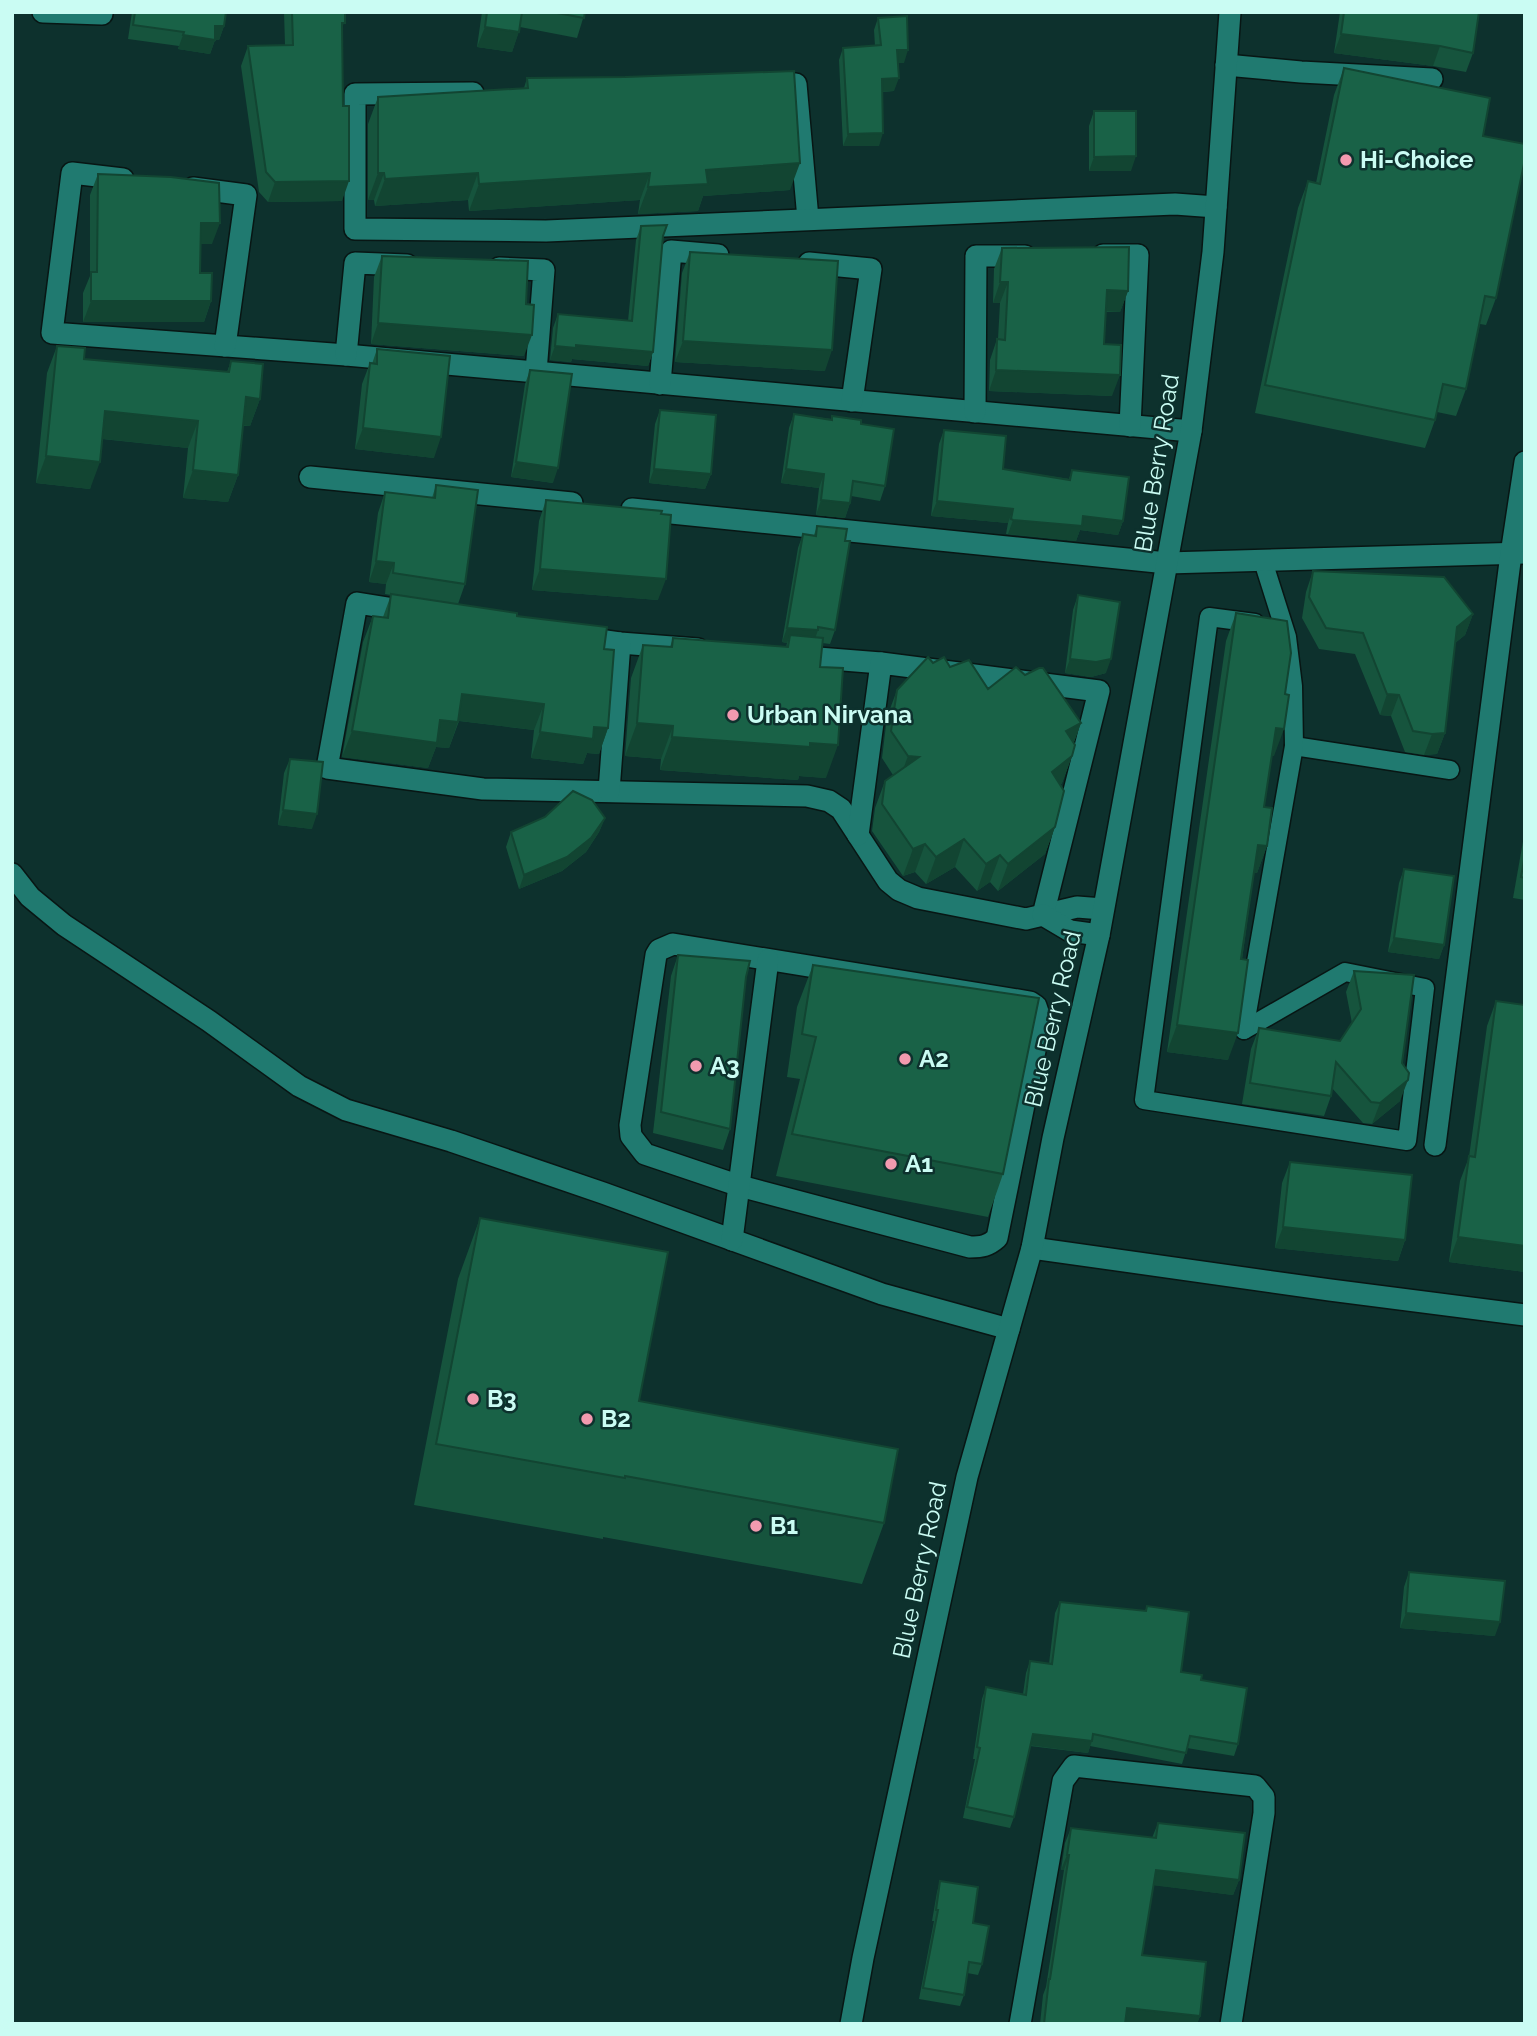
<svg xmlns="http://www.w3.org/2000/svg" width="1537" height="2036" font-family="Raleway,sans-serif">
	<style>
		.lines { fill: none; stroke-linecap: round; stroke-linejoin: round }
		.service-casing { stroke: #081614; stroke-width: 21 }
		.minor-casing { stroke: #081614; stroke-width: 24 }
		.tertiary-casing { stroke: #081614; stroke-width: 24 }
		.service { stroke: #207a70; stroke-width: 18 }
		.minor { stroke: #207a70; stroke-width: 21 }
		.tertiary { stroke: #207a70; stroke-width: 21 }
		.wall { fill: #16543d }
		.shaded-wall { fill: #124532 }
		.building { fill: #196247; stroke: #124532; stroke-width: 2 }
		.poi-dot { fill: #f29aaf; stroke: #0d312d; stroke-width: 2.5 }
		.labels { text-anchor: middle; stroke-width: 5; stroke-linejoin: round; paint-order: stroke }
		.poi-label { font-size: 24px; font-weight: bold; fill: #cafcf3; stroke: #0d312d; text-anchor: start }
		.street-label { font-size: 24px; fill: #cafcf3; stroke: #0d312d }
	</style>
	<rect width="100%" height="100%" fill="#0d312d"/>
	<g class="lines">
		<defs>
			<g id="service">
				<polyline points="1294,746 1450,770"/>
				<polyline points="1244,1030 1345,972 1425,988 1407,1141 1144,1100 1209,617 1255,623"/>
				<polyline points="1244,1030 1294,746 1293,686 1287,637 1263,561"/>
			</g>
			<g id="minor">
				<polyline points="43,12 102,14 102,12"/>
				<polyline points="1226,65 1301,72 1432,79"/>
				<polyline points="768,85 796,84 808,219"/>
				<polyline points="473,93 355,94 355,229 546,231 1175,204 1216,207"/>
				<polyline points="123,179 72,173 52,333 346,355 1191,431"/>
				<polyline points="193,188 246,195 225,346"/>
				<polyline points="1103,255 1138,255 1130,426"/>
				<polyline points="809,263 871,269 852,401"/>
				<polyline points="499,268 544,270 536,372"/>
				<polyline points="346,355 355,263 407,265"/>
				<polyline points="660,384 671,251 718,255"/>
				<polyline points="975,412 976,256 1025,256"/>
				<polyline points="310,477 572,503"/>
				<polyline points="632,509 1167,563 1525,553"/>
				<polyline points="413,612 357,603 327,768 483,789 807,796 829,801 841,809 888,881 899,890 918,898 1026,919 1077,907 1103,909"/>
				<polyline points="577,637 620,643 698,649"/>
				<polyline points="793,656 881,663"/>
				<polyline points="609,791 620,643"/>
				<polyline points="858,835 881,663 1099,691 1043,915"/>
				<polyline points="12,874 30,897 64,925 209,1021 299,1086 346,1110 451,1141 603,1193 882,1294 1009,1329"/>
				<polyline points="1043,915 1070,931 1099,935"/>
				<path d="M673,944L1030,1002L1036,1006L1041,1021L997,1238C988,1246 982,1247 970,1247L740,1186L645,1154L631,1136L630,1125L656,955L659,950Z"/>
				<polyline points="1435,1145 1511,554 1525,462"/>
				<polyline points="732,1240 768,960"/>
				<polyline points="1032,1248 1330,1290 1525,1315"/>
				<polyline points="1020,2024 1063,1781 1074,1766 1255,1786 1264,1797 1264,1813 1231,2024"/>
			</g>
			<polyline id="tertiary" points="851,2024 863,1958 967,1477 1032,1248 1053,1138 1099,935 1191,431 1213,252 1230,12"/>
		</defs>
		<!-- service casing -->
		<use href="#service" class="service-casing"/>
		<!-- minor casing -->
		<use href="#minor" class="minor-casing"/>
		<!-- tertiary casing -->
		<use href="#tertiary" class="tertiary-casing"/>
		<!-- service -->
		<use href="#service" class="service"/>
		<!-- minor -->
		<use href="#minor" class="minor"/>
		<!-- tertiary -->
		<use href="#tertiary" class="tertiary"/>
	</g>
	<!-- wall -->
	<g class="wall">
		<polygon points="132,12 226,12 224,26 219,40 215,40 210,54 178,49 179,46 128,39"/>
		<polygon points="284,12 345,12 342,33 342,201 268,202 259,192 241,66 248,46 285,45"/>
		<polygon points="482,12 585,12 577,38 520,27 512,52 477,47"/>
		<polygon points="1340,12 1479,12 1473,53 1466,72 1433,66 1334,53"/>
		<polygon points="878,18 904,63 897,63 894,91 883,92 879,146 843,146 839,60 843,48 875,46 874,30"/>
		<polygon points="1344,68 1483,136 1496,298 1486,325 1480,324 1466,389 1456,416 1437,412 1435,420 1425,448 1255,413 1298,208 1308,181 1316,183 1334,95"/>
		<polygon points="527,78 790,190 703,196 698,211 638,214 640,200 469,211 468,200 375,206 374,200 368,200 368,124 378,97 524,88"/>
		<polygon points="1094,111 1131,171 1089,171 1089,126"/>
		<polygon points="98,174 212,244 200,244 200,273 211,301 204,322 83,322 83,293 90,276 90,195"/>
		<polygon points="641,226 663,236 653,352 648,366 572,359 571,362 550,360 553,328 558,314 628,321 636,240"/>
		<polygon points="1002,248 1128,291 1120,312 1106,312 1104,344 1112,396 989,391 990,360 997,339 998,339 1000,303 993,303 994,269"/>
		<polygon points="690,252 825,371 675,362 682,273"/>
		<polygon points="382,256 524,356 371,344 374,277"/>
		<polygon points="57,346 84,359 227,372 231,361 260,399 250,426 243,426 238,475 228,502 183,498 188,448 102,439 90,489 36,483 47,373"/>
		<polygon points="377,349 434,458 355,449 362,384 370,363 372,364"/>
		<polygon points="530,370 553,483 511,477 525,384"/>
		<polygon points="660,410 711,474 705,489 649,483 655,424"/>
		<polygon points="794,414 831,419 832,416 861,424 885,486 880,501 851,496 850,503 845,518 816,515 819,488 781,483 789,428"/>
		<polygon points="944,430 1003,469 1069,479 1072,470 1123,521 1118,535 1080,530 1076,541 1006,534 1008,523 931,516 939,444"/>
		<polygon points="436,485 465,584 458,604 517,616 604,649 608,728 599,754 587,753 583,764 531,758 534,730 459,721 449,748 436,747 428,768 342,757 363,642 373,616 383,617 391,595 385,594 386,584 369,582 378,513 385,492 432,498"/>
		<polygon points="546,500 661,514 658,600 532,590 539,521"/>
		<polygon points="817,526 835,630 830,644 822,643 820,667 826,778 799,776 798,780 660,770 661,759 625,756 631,678 643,645 670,647 673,638 786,647 787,643 782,642 798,548 803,534 814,535"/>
		<polygon points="1313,571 1473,614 1465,635 1455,643 1445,733 1437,754 1424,755 1405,752 1391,716 1380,715 1355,654 1319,649 1302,618 1306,592"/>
		<polygon points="1078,595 1106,673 1091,677 1065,673 1073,610"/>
		<polygon points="1236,613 1274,756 1272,756 1264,807 1267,846 1257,873 1254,873 1228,1060 1167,1052 1226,641"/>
		<polygon points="933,663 950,667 988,689 1025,675 1081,723 1074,742 1072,756 1062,783 1060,785 1055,827 1045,854 998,891 990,882 977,891 955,867 926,884 915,872 903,876 872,831 875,808 885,781 893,775 882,758 887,717 897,690"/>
		<polygon points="290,759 312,829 278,825 284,773"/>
		<polygon points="605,818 599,832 586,852 562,871 519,889 506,847 511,832"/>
		<polygon points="1525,830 1525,900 1513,898"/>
		<polygon points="1404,869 1444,945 1439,959 1388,952 1399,883"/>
		<polygon points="678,955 746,977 730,1129 723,1150 653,1133 671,976"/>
		<polygon points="813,965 1003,1174 988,1217 776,1176 800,1079 787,1077 797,1007"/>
		<polygon points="1354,971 1402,1063 1400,1101 1372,1124 1363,1123 1332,1088 1331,1096 1324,1116 1242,1104 1251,1049 1259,1028 1340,1041 1352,1023 1346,992"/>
		<polygon points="1496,1001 1525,1005 1525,1272 1449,1262 1460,1181 1469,1157 1487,1026"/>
		<polygon points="1290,1162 1405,1240 1398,1261 1275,1248 1282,1183"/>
		<polygon points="480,1218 639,1401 884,1523 862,1584 603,1537 603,1539 414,1505 458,1279"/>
		<polygon points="1409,1572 1495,1636 1400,1628 1404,1587"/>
		<polygon points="1060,1602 1145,1611 1147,1606 1181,1672 1201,1680 1238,1744 1234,1756 1187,1748 1182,1764 1090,1746 1088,1753 1030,1746 1014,1817 1010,1828 963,1818 975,1759 973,1759 982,1699 986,1687 1023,1694 1026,1673 1030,1661 1049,1664 1055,1613"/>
		<polygon points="1158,1823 1239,1880 1233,1895 1154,1885 1142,1955 1200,2016 1197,2024 1040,2024 1043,1995 1046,1987 1064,1870 1061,1870 1065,1843 1071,1828 1152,1838"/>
		<polygon points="940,1881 973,1923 982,1964 978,1975 967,1973 964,1995 960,2006 919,1999 934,1921 932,1921 937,1892"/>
	</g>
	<!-- shaded-wall -->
	<g class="shaded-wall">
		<polygon points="215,26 224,26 219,40 215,40 210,54 178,49 183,35"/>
		<polygon points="485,27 519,32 512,52 477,47"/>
		<polygon points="1341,34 1440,46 1433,66 1334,53"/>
		<polygon points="897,50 908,50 904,63 892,63"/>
		<polygon points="899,78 894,91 878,92 882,79"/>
		<polygon points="883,133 879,146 843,146 848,134"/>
		<polygon points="1136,156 1131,171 1089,171 1094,157"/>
		<polygon points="800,163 790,190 703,196 698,211 638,214 648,187 706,170"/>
		<polygon points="378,173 384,173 374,200 368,200"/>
		<polygon points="478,173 468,200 375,206 385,179"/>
		<polygon points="650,173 640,200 469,211 479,184"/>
		<polygon points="349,181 342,201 268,202 275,182"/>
		<polygon points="201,223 220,223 212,244 193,244"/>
		<polygon points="1000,282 1008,282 1000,303 993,303"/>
		<polygon points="1107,290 1128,291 1120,312 1099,311"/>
		<polygon points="91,301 211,301 204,322 83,322"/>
		<polygon points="378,323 532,335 524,356 371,344"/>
		<polygon points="683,341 832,350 825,371 675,362"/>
		<polygon points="576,345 653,352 648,366 572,359 571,362 550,360 555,346"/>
		<polygon points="996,370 1120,375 1112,396 989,391"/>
		<polygon points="246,397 260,399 250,426 236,425"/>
		<polygon points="105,411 198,421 188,448 95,438"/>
		<polygon points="363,428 441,437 434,458 355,449"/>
		<polygon points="46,456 100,462 90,489 36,483"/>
		<polygon points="516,462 558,468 553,483 511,477"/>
		<polygon points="654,469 711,474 705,489 649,483"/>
		<polygon points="786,469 824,474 819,488 781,483"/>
		<polygon points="193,470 238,475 228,502 183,498"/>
		<polygon points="821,500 850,503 845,518 816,515"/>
		<polygon points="937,501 1013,509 1008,523 931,516"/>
		<polygon points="1083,516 1123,521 1118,535 1080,530 1076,541 1008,534 1013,520"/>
		<polygon points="376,561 394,563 386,584 369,582"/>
		<polygon points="540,569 666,579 658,600 532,590"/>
		<polygon points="1473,614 1465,635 1449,648 1457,627"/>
		<polygon points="787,628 818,630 813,645 790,635 787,643 782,642"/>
		<polygon points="1070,659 1111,659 1106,673 1091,677 1065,673"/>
		<polygon points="462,694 544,704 534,730 452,720"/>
		<polygon points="1387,694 1399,695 1391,716 1380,715"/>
		<polygon points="440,720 458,722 449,748 436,747 428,768 342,757 352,731"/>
		<polygon points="637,723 673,726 661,759 625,756"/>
		<polygon points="1081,723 1071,750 1066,731"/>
		<polygon points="594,727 608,728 599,754 587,753 583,764 531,758 540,732"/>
		<polygon points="1276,728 1284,729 1274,756 1266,755"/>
		<polygon points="1445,733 1437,754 1424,755 1432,734"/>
		<polygon points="672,737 810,743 838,745 826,778 799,776 798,780 660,770"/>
		<polygon points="908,756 919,757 898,783"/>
		<polygon points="1072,756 1062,783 1042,799 1052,772"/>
		<polygon points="283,810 317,814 312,829 278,825"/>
		<polygon points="605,818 599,832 586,852 562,871 519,889 524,875"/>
		<polygon points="1055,827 1045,854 998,891 1008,864"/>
		<polygon points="964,839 955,867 926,884 936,857"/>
		<polygon points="925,844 915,872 903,876 913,849"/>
		<polygon points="1258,845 1267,846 1257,873 1248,873"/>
		<polygon points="1000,855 990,882 977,891 986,864"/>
		<polygon points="1394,938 1444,945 1439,959 1388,952"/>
		<polygon points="1177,1025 1238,1033 1228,1060 1167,1052"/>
		<polygon points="1408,1080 1400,1101 1372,1124 1380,1103"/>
		<polygon points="1283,1227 1405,1240 1398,1261 1275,1248"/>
		<polygon points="1458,1237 1525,1246 1525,1272 1449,1262"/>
		<polygon points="1406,1613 1500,1622 1495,1636 1400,1628"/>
		<polygon points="1033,1734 1092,1741 1088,1753 1028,1745"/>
		<polygon points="1067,1855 1069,1855 1064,1870 1061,1870"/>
		<polygon points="1156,1870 1239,1880 1233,1895 1151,1885"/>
		<polygon points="1127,2008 1200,2016 1197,2024 1125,2024"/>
	</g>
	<!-- building -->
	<g class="building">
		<polygon points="135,12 226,12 224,26 215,26 215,40 183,35 184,32 133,25"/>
		<polygon points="292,12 345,12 345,23 342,23 343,106 349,106 349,181 275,182 266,172 248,46 293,45"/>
		<polygon points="487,12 522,12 519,32 485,27"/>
		<polygon points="552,12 585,12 584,18"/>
		<polygon points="1344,12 1479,12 1473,53 1440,46 1341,34"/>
		<polygon points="907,16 908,50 897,50 899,78 882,79 883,133 848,134 843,48 881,45 878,18"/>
		<polygon points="1344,68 1490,98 1483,136 1525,144 1525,159 1496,298 1485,296 1466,389 1443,384 1435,420 1265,385 1308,181 1320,184"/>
		<polygon points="794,71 800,163 706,170 708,184 648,187 650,173 479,184 478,173 385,179 384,173 378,173 378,97 528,88 527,78 625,77"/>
		<polygon points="1094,111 1136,111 1136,156 1094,157"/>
		<polygon points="98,174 171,177 219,183 220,223 201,223 200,273 212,273 211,301 91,301 91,272 97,272"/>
		<polygon points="667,225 663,236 653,352 576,345 576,348 555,346 558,314 632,321 641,226"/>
		<polygon points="1129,247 1128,291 1107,290 1104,344 1121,345 1120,375 996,370 997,339 1005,340 1008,282 1000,282 1002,248"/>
		<polygon points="690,252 838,261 832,350 683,341"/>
		<polygon points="382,256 528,261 526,304 534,305 532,335 378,323"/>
		<polygon points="57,346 85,348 84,359 229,372 231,361 263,364 260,399 246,397 238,475 193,470 198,421 105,411 100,462 46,456"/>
		<polygon points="377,349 450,356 441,437 363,428 370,363 377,364"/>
		<polygon points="530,370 572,374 558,468 516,462"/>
		<polygon points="660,410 716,415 711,474 654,469"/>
		<polygon points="794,414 832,420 832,416 861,420 861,424 894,429 885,486 853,481 850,503 821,500 824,474 786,469"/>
		<polygon points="944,430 1006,436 1003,469 1070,480 1072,470 1129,477 1123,521 1083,516 1082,526 1013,520 1011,519 1013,509 937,501"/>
		<polygon points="436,485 478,490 465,584 393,573 394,563 376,561 385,492 435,498"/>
		<polygon points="546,500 662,511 661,514 671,515 666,579 540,569"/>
		<polygon points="817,526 847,529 845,541 850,541 835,630 818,627 818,630 787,628 803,534 816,536"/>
		<polygon points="1313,571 1444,577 1473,614 1457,627 1445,733 1432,734 1413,731 1399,695 1387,694 1363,633 1326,628 1309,597"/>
		<polygon points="391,594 517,613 517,616 607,627 604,649 614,650 608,728 594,727 593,739 540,732 544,704 462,694 458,722 440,720 437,743 352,731 373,616 388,618"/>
		<polygon points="1078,595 1120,602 1111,659 1096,662 1070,659"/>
		<polygon points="1236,613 1287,621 1291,653 1285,694 1289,695 1284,729 1276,728 1264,807 1272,808 1267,846 1258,845 1241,959 1248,960 1238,1033 1177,1025"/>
		<polygon points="790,635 823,638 820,667 843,668 838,745 810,743 810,747 672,737 673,726 637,723 643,645 672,647 673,638 788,647"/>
		<polygon points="928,657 933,663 944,657 950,667 969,660 988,689 1016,667 1025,675 1039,668 1043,668 1081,723 1066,731 1075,745 1072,756 1052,772 1064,791 1055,827 1008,864 1000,855 986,864 964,839 936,857 925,844 913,849 882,804 885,781 919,757 908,756 891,731 897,690"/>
		<polygon points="290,759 323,762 317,814 283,810"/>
		<polygon points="573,791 592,800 605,818 591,838 567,857 524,875 511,832 545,817"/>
		<polygon points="1525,855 1525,878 1521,877"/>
		<polygon points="1404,869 1454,876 1444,945 1394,938"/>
		<polygon points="678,955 750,961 746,977 730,1129 661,1112"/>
		<polygon points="813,965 1039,998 1003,1174 792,1134 816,1037 802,1034"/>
		<polygon points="1354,971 1414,975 1402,1063 1409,1073 1408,1080 1380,1103 1371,1102 1336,1062 1331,1096 1250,1083 1259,1028 1340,1041 1361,1009"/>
		<polygon points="1496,1001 1525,1005 1525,1246 1458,1237 1469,1156 1475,1157"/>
		<polygon points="1290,1162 1412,1175 1405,1240 1283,1227"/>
		<polygon points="480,1218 668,1252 639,1401 898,1449 884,1523 625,1476 625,1478 436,1444"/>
		<polygon points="1409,1572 1505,1581 1500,1622 1406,1613"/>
		<polygon points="1060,1602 1146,1611 1147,1606 1189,1612 1181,1672 1202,1675 1201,1680 1247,1688 1238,1744 1190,1736 1186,1753 1093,1734 1092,1741 1033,1734 1014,1817 967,1807 980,1748 977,1747 986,1687 1026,1695 1030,1661 1052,1664"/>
		<polygon points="1158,1823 1245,1833 1239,1880 1156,1870 1142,1955 1206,1962 1200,2016 1127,2008 1125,2024 1044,2024 1049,1979 1050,1979 1069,1855 1067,1855 1071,1828 1156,1838"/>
		<polygon points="940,1881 978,1887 973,1923 989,1926 982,1964 969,1962 964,1995 923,1988 938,1910 936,1910"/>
	</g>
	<!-- markers -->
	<g class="poi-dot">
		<circle cx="1346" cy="160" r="7"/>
		<circle cx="733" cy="715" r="7"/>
		<circle cx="905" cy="1059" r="7"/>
		<circle cx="696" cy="1066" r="7"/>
		<circle cx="891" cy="1164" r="7"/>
		<circle cx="473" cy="1399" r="7"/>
		<circle cx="587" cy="1419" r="7"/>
		<circle cx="756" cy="1526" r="7"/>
	</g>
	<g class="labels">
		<!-- poi labels -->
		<g class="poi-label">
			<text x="1360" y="168">Hi-Choice</text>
			<text x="747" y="723">Urban Nirvana</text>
			<text x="919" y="1067">A2</text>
			<text x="710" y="1074">A3</text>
			<text x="905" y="1172">A1</text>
			<text x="487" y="1407">B3</text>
			<text x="601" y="1427">B2</text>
			<text x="770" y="1534">B1</text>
		</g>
		<!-- street labels -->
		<g class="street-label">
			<text transform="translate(1157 463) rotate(-81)" y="8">Blue Berry Road</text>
			<text transform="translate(1053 1019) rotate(-77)" y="8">Blue Berry Road</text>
			<text transform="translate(920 1570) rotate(-78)" y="8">Blue Berry Road</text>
		</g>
	</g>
	<!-- border -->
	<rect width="1537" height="2036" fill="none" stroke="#cafcf3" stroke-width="28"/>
</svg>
